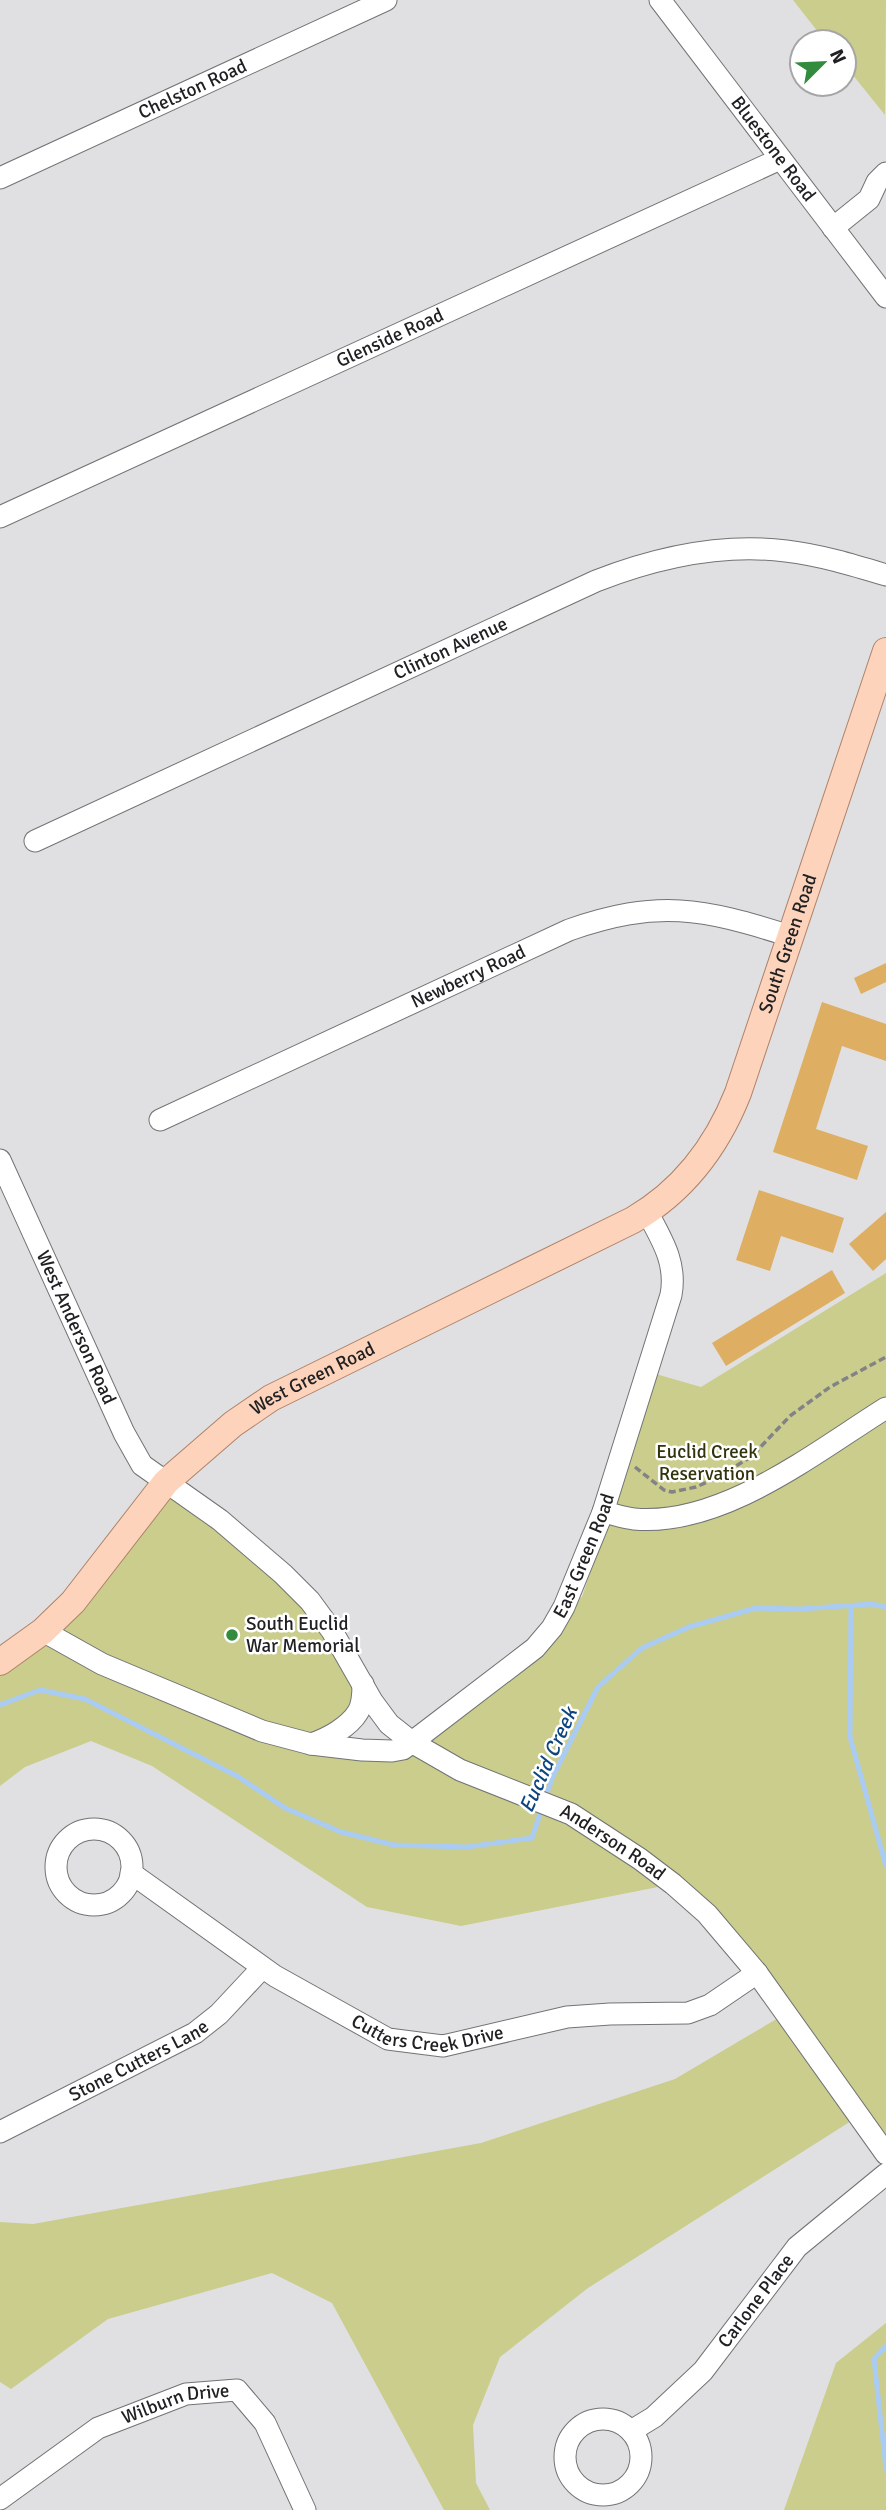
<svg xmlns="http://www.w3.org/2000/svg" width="886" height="2510" font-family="Signika,sans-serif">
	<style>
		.green { fill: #cacd8c }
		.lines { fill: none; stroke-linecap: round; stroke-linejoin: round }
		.stream { stroke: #aacbf2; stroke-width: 5 }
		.building { fill: #deae62 }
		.minor-casing { stroke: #727375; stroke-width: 23 }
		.major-casing { stroke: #af8269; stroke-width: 28 }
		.path { stroke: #838386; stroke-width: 3.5; stroke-dasharray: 7 3.5; stroke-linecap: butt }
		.minor { stroke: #fff; stroke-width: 21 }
		.major { stroke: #fdd4bb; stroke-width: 26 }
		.poi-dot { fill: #338c3d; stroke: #fff; stroke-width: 2.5 }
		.labels { text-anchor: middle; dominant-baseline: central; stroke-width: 5; stroke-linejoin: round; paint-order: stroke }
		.street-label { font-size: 19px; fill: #212123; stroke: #fff }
		.park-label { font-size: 19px; fill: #32330d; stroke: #fff }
		.poi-label { font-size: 19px; fill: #212123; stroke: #fff; text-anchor: start }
		.water-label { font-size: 21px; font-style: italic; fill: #0d457f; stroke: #fff }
	</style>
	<rect width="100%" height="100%" fill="#e0e0e3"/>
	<g class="green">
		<path d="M793,0h93l-1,115 -41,-51v-22h-18z"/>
		<path d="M886,1273v881l-27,-38 -271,172 -88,69 -27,68 3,58 14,27h-46l-112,-207 -60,-30 -164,46 -97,70 -11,-7v-160l33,2 448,-81 194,-64 110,-65 -112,-130 -212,42 -94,-19 -215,-141 -61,-25 -66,26 -25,19v-124l166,-180 144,119 52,98 -39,41 53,11 116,-69 72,-75 18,-10 74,-223 45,13z"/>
		<path d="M886,2323v187h-102l52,-147z"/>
	</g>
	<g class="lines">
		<g class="stream">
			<path d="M851,1606l-1,131 36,129"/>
			<path d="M0,1705l40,-15 45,9 152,77 48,32 56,24 53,13 73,2 65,-9 10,-30"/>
			<path d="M545,1799l8,-23 45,-89 44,-39 47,-21 67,-19 44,1 72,-5 14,3"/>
			<path d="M886,2346l-12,13 12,110"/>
		</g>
	</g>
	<g class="building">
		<path d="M886,963v19l-25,12 -7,-16z"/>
		<path d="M822,1002l64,22v37l-44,-15 -26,83 52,17 -11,34 -84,-28z"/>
		<path d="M759,1190l85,28 -11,35 -52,-17 -11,35 -34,-11z"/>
		<path d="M886,1212v47l-13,12 -24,-27z"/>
		<path d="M832,1270l13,23 -119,73 -14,-23z"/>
	</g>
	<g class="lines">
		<defs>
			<g id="minor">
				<path id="s1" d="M660,0l226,297"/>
				<path id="s2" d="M0,178l386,-178"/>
				<path d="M833,228l36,-29 8,-17 9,-9"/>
				<path id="s3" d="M0,517l780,-358"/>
				<path id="s4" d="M35,841l561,-260c59,-23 126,-38 190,-30 34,4 67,14 100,24"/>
				<path id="s5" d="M160,1120l409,-190c89,-31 133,-22 221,6"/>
				<path id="s6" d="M0,1160l124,273 18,32 78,55 63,54 27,27 22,30 40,70 17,23 24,19 47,27 111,44 69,45 33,25 34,30 50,59 129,181"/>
				<path d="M603,1512c10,2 21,6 31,7 88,8 180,-66 252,-111"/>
				<path id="s7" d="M43,1631l59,33 160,67 49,13 51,6 30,1 11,-2 132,-101 17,-20 12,-21 39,-95 68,-217c6,-32 -9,-55 -24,-83"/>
				<path d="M311,1744c16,-5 38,-17 47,-32 5,-8 5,-19 5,-28"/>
				<circle cx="94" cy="1867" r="38"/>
				<path id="s8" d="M131,1873l144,103 113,63 55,7 124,-29 43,-3 78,-1 22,-8 47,-32"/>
				<path id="s9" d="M0,2132l195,-99 24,-19 43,-46"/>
				<circle cx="603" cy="2457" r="38"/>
				<path id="s10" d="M631,2431l23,-14 49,-46 94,-124 89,-73"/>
				<path id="s11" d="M0,2499l98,-71 88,-34 51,-4 28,33 40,87"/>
			</g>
			<g id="major">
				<path id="s12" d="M0,1662l43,-31 30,-29 93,-120 67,-58 38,-26 362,-178c50,-29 84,-74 105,-127l148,-442"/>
			</g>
		</defs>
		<use href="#minor" class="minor-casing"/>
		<use href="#major" class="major-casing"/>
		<path class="path" d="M635,1467l29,23 8,2 24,-5 16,-7 39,-23 39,-41 40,-29 56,-30"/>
		<use href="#minor" class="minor"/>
		<use href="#major" class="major"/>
	</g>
	<circle class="poi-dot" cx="232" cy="1635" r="7"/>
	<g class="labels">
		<g class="street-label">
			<text stroke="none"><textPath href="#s2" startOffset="212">Chelston Road</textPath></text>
			<text stroke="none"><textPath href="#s1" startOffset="187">Bluestone Road</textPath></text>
			<text stroke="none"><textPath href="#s3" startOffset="429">Glenside Road</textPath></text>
			<text stroke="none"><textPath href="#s4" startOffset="458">Clinton Avenue</textPath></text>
			<text stroke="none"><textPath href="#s12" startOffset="1110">South Green Road</textPath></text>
			<text stroke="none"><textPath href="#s5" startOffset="340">Newberry Road</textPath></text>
			<text stroke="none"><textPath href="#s6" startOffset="184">West Anderson Road</textPath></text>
			<text stroke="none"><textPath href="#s12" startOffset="427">West Green Road</textPath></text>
			<text stroke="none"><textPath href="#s7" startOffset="656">East Green Road</textPath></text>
			<text stroke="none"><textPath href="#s6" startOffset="954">Anderson Road</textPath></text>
			<text stroke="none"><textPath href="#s8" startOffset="345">Cutters Creek Drive</textPath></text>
			<text stroke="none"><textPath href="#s9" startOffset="156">Stone Cutters Lane</textPath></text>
			<text stroke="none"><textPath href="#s10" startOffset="182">Carlone Place</textPath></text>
			<text stroke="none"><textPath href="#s11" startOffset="203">Wilburn Drive</textPath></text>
		</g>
		<g class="park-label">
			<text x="707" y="1452">Euclid Creek<tspan x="707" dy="22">Reservation</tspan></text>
		</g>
		<g class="poi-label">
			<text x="246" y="1624">South Euclid<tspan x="246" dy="22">War Memorial</tspan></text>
		</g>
		<g class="water-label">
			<text transform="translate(548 1760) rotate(-66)">Euclid Creek</text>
		</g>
	</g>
	<g transform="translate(823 63) rotate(66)"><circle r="33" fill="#ffffff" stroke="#a6a6a7" stroke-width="2"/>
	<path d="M0-5L12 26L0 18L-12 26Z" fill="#338c3d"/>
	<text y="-10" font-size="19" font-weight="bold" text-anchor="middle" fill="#212123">N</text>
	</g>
</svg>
